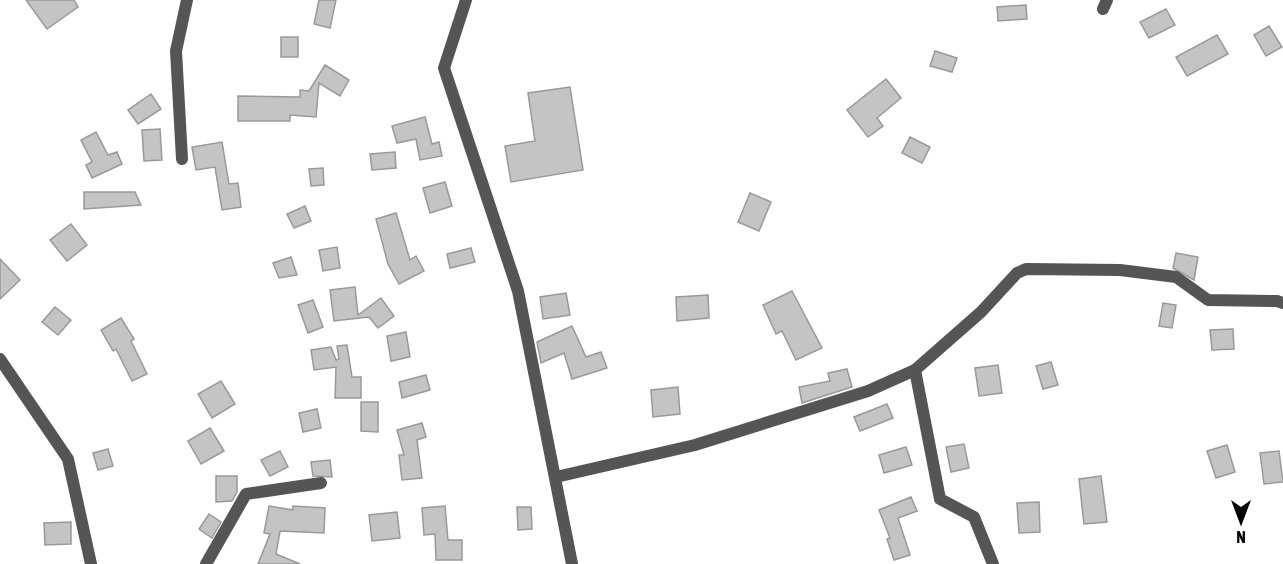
<svg xmlns="http://www.w3.org/2000/svg" width="1283" height="564" font-family="'Asap Condensed',sans-serif">
	<style>
		.building { fill: #c4c4c4; stroke: #999; stroke-width: 1.5 }
		.lines { fill: none; stroke-linecap: round; stroke-linejoin: round }
		.minor { stroke: #555; stroke-width: 12 }
	</style>
	<rect width="100%" height="100%" fill="#fff"/>
	<g class="building">
		<path d="M26,0h48l4,7 -31,22z"/>
		<path d="M319,0h17l-6,28 -16,-4z"/>
		<path d="M1026,5l1,14 -29,2 -1,-14z"/>
		<path d="M1166,9l9,16 -26,13 -9,-16z"/>
		<path d="M1269,26l13,21 -16,9 -12,-21z"/>
		<path d="M1217,35l11,19 -41,22 -11,-19z"/>
		<rect x="281" y="37" width="17" height="20"/>
		<path d="M935,51l22,7 -5,14 -22,-6z"/>
		<path d="M325,65l24,15 -9,16 -21,-13 -3,34 -26,-2v6h-52v-25l62,1v-7l9,1z"/>
		<path d="M886,79l15,19 -24,20 6,8 -15,11 -21,-27z"/>
		<path d="M570,87l13,83 -72,12 -6,-36 30,-5 -7,-48z"/>
		<path d="M151,94l10,15 -23,15 -10,-14z"/>
		<path d="M425,117l7,27 7,-2 3,14 -22,4 -4,-21 -19,4 -5,-17z"/>
		<path d="M160,129l2,31 -18,1 -2,-31z"/>
		<path d="M96,132l12,23 9,-3 5,12 -30,14 -6,-13 6,-3 -11,-22z"/>
		<path d="M910,137l20,10 -8,16 -20,-10z"/>
		<path d="M222,142l7,42 9,-1 3,24 -19,3 -7,-43 -19,3 -4,-23z"/>
		<path d="M395,152l1,16 -24,2 -2,-16z"/>
		<path d="M323,168l1,17 -13,1 -2,-17z"/>
		<path d="M445,182l7,24 -22,7 -7,-25z"/>
		<path d="M84,192h51l6,13 -57,4z"/>
		<path d="M750,193l21,9 -12,29 -21,-9z"/>
		<path d="M305,206l6,15 -17,7 -7,-14z"/>
		<path d="M396,213l14,47 6,-4 8,15 -25,13 -11,-20 -12,-45z"/>
		<path d="M71,224l16,21 -20,16 -17,-21z"/>
		<path d="M337,247l3,21 -17,3 -4,-21z"/>
		<path d="M471,248l4,14 -25,6 -3,-14z"/>
		<path d="M1176,253l22,4 -4,23 -21,-12z"/>
		<path d="M291,257l6,18 -18,3 -6,-15z"/>
		<path d="M0,259l20,21 -20,19z"/>
		<path d="M355,287l3,28 23,-17 13,18 -16,12 -9,-11 -35,4 -4,-31z"/>
		<path d="M792,291l30,57 -26,12 -14,-29 -6,3 -13,-29z"/>
		<path d="M566,293l4,22 -27,4 -3,-22z"/>
		<path d="M708,295l1,23 -32,3 -1,-24z"/>
		<path d="M313,300l10,27 -15,6 -10,-28z"/>
		<path d="M1163,303l13,2 -4,23 -13,-2z"/>
		<path d="M55,307l16,13 -13,15 -16,-13z"/>
		<path d="M121,318l13,21 -3,2 16,33 -15,7 -16,-32 -3,2 -12,-21z"/>
		<path d="M572,326l14,31 15,-5 6,16 -35,11 -8,-26 -23,10 -4,-21z"/>
		<path d="M1233,329l1,20 -22,1 -2,-20z"/>
		<path d="M406,332l4,25 -19,4 -4,-25z"/>
		<path d="M347,345l5,32h9v21h-26l1,-31 -22,3 -3,-20 20,-3 5,13 3,-1 -2,-13z"/>
		<path d="M1051,362l7,23 -15,4 -7,-23z"/>
		<path d="M998,365l4,28 -23,3 -4,-28z"/>
		<path d="M847,369l5,18 -50,16 -3,-16 31,-6 -2,-8z"/>
		<path d="M426,375l4,15 -28,8 -3,-16z"/>
		<path d="M221,381l14,23 -23,14 -14,-24z"/>
		<path d="M678,387l2,27 -27,3 -2,-27z"/>
		<path d="M361,402h17v30l-17,-1z"/>
		<path d="M887,404l6,14 -33,13 -6,-14z"/>
		<path d="M317,409l4,19 -18,4 -4,-19z"/>
		<path d="M422,423l4,14 -9,3 5,38 -20,2 -3,-25h5l-7,-25z"/>
		<path d="M210,428l14,23 -23,13 -13,-23z"/>
		<path d="M964,444l5,24 -18,4 -5,-25z"/>
		<path d="M1227,445l8,27 -19,6 -9,-27z"/>
		<path d="M906,447l6,18 -28,8 -5,-18z"/>
		<path d="M108,449l5,17 -15,4 -5,-17z"/>
		<path d="M280,451l8,16 -18,9 -9,-16z"/>
		<path d="M1279,451l4,31 -19,2 -4,-31z"/>
		<path d="M330,460l2,17 -19,-1 -2,-14z"/>
		<path d="M216,476h21v16l-5,9 -16,1z"/>
		<path d="M1101,476l6,46 -23,2 -5,-45z"/>
		<path d="M911,497l6,14 -19,7 12,37 -16,5 -7,-21 3,-1 -11,-28z"/>
		<path d="M1039,502l1,30 -21,1 -2,-30z"/>
		<path d="M269,506l24,4v-4l32,2 -1,25 -44,-2 -4,23 24,10h-42l12,-30 -6,-1z"/>
		<path d="M445,506l3,34h14v20h-26l-1,-26 -11,1 -2,-27z"/>
		<path d="M517,507h14l1,22 -14,1z"/>
		<path d="M397,512l3,26 -28,3 -3,-26z"/>
		<path d="M209,514l12,8 -9,16 -13,-9z"/>
		<path d="M71,522v22l-26,1 -1,-22z"/>
	</g>
	<g class="lines">
		<g class="minor">
			<path d="M466,0l-22,68 74,223 54,273"/>
			<path d="M1103,9l4,-9"/>
			<path d="M182,159l-6,-108 11,-51"/>
			<path d="M0,359l68,100 23,105"/>
			<path d="M915,370l25,129 34,18 19,47"/>
			<path d="M556,477l139,-32 173,-54 47,-21 66,-58 36,-39 9,-4 94,1 56,7 32,23 69,1 6,2"/>
			<path d="M206,564l40,-70 75,-11"/>
		</g>
	</g>
	<g transform="translate(1241 522) rotate(180)" stroke="#ffffff" stroke-width="4.5" paint-order="stroke">
	<path d="M0-4.5L10 22L0 15L-10 22Z" fill="#000000"/>
	<text y="-9" font-size="16" font-weight="bold" text-anchor="middle" fill="#000000">N</text>
	</g>
</svg>
